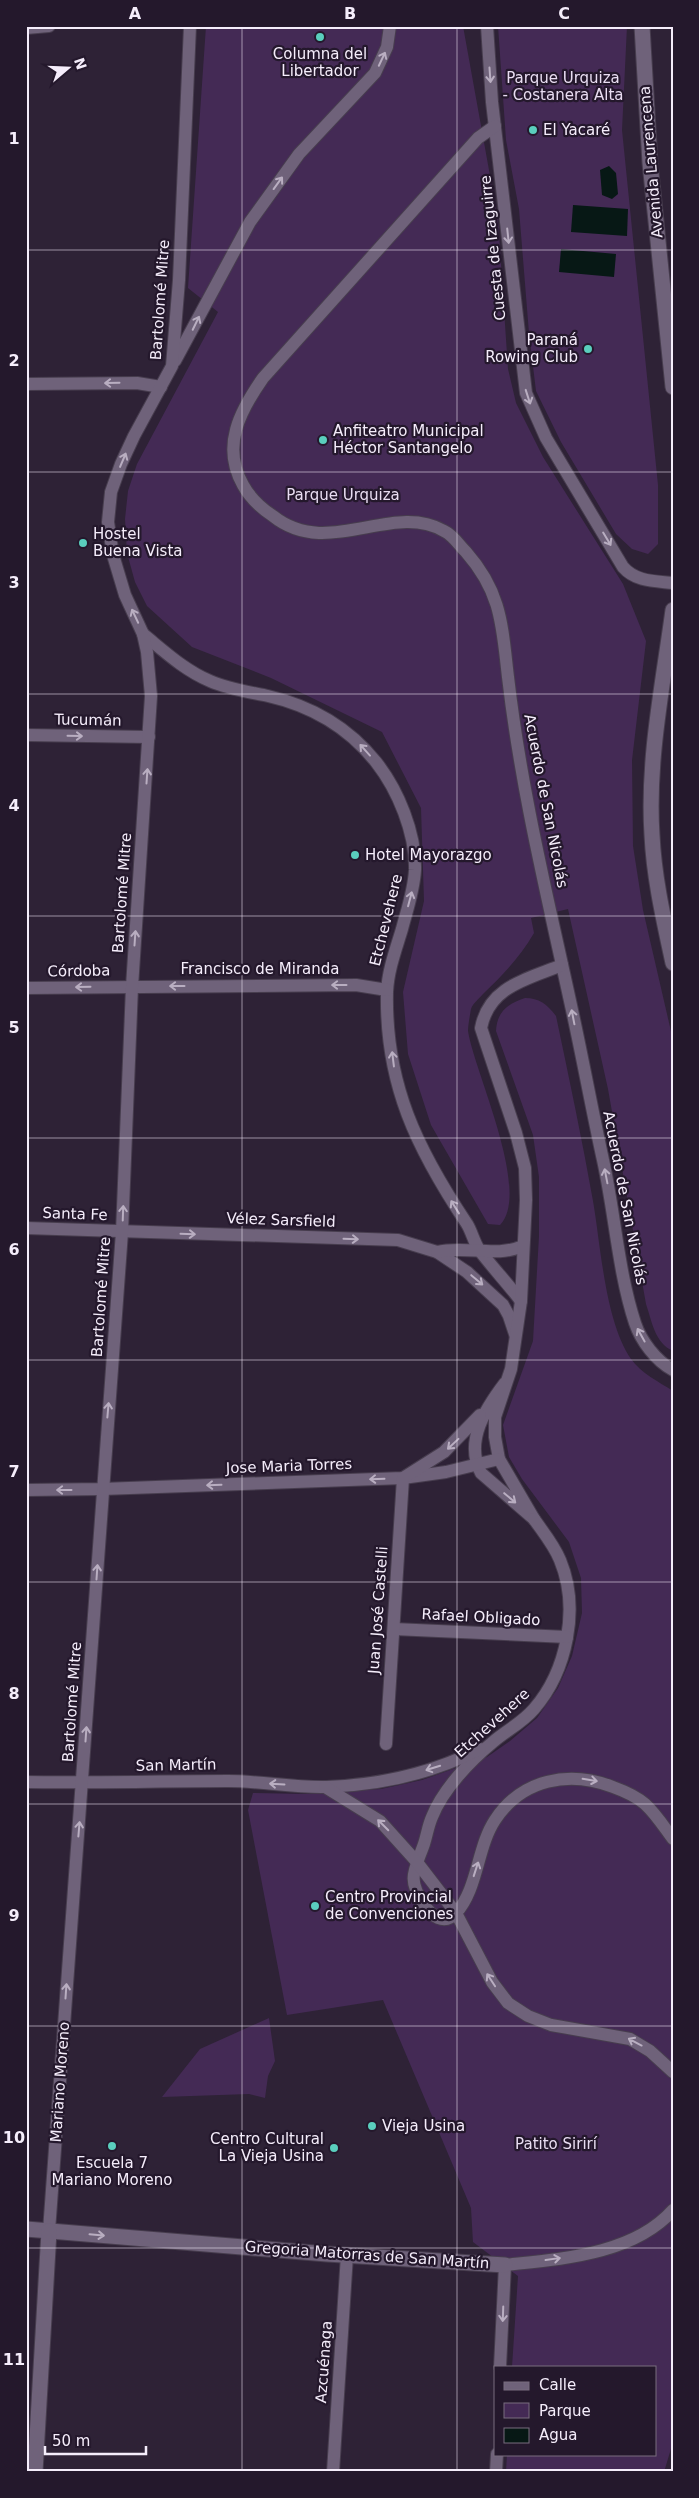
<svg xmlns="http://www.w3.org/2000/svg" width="699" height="2498" font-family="'DejaVu Sans',sans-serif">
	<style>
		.green { fill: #442a55 }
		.water { fill: #071815 }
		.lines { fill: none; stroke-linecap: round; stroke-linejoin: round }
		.minor-casing { stroke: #473d4e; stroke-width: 14 }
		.tertiary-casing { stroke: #473d4e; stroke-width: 17 }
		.minor { stroke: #6f627a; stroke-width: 12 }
		.tertiary { stroke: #6f627a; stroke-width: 15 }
		.oneway { stroke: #b9aec1 }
		.grid { fill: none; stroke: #f5edfb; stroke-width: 1; stroke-opacity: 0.55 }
		.poi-dot { fill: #5acebd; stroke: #24182c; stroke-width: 2 }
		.labels { text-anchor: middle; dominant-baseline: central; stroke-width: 4.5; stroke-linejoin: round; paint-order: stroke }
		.poi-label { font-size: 15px; fill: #f5edfb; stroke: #24182c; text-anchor: start }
		.park-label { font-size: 15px; fill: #e9ddf2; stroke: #24182c }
		.street-label { font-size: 15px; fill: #f5edfb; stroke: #24182c }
		.neatline { fill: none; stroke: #f5edfb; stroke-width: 2 }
		.grid-label { font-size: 16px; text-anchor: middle; font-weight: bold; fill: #f5edfb }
	</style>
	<rect width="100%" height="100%" fill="#2e2236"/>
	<g class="green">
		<path d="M206,26h257l35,194 10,149 8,34 27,54 80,127 23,57 -14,119 1,86 10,64 30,130v311c-18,-8 -21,-29 -27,-47l-38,-215 -40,-180 -37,9 3,15c-14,24 -31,42 -51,61 -4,5 -10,9 -12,15 -1,6 -3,16 -3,22 6,40 64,161 32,194l-12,-1 -57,-99 -23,-71 -5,-62 21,-91 -3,-93 -39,-76 -111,-54 -79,-31 -45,-41 -12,-24 -8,-29 -2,-34 3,-28 9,-27 81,-152 -30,-24z"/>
		<path d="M498,26h129l-5,104 36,355v59l-10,10 -16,-5 -16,-15 -55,-92 -25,-51 -7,-58 -10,-124 -13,-69z"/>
		<path d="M525,998c14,0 22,6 31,18 13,62 26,123 37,185 8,46 12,120 38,158 10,14 28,23 42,32v1051l-9,30h-158l1,-18h148v-87h-143l6,-91 -45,-34 -2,-34 -88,-208 -96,15 -39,-205 5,-17 52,1 76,-5 41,-9 65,-23 23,-16 27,-23 21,-30 14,-32 10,-43 -1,-35 -12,-36 -47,-63 -13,-22 -6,-32 30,-84 6,-105v-59l-6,-42 -37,-104c1,-19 11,-27 29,-33z"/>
		<path d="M269,2018l6,43 -7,15 -3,22 -16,-4 -87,3 38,-48z"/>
	</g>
	<g class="water">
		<path d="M609,166l7,7 2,21 -6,5 -10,-4 -2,-25z"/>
		<path d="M573,205l55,4 -1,27 -56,-4z"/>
		<path d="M561,249l55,5 -2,23 -55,-5z"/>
	</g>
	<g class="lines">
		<defs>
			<g id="minor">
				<path d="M487,26l5,76 34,291 20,45 77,129c13,15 32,14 50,16"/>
				<path d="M26,28l23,-2"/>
				<path d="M495,126l-17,12 -215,240c-23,33 -42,68 -20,107 7,13 18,23 30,31 55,44 119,-15 171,15 9,4 15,14 22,21 36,41 36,74 42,125 13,113 40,222 64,333 11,50 20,100 31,150 12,54 15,111 32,163 6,18 21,38 38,47"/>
				<path d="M175,361l75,-139 49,-68 76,-81 12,-26 3,-21"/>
				<path d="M26,384l111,-1 24,4"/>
				<path d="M143,634c21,17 41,36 67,47 18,8 39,11 58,15 44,10 80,31 108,66 22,28 40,71 39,108 -1,20 -8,40 -13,59 -6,20 -14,41 -15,63 -2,92 30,157 80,232 5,8 7,19 13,27 13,17 28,33 41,50"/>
				<path d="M26,735l123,2"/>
				<path d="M26,988l330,-3 31,5"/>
				<path d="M26,1228l372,12 39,12 30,20 36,33 6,11 6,18"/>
				<path d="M437,1252c29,-7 59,6 86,-6"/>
				<path d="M505,1383c-19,25 -41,58 -24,90l53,46 -35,-60 -4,-22v-20l16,-48 10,-68 5,-101 -1,-32 -9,-35 -35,-105c8,-42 47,-49 81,-63"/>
				<path d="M26,1490l76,-1 301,-11 43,-6 53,-13"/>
				<path d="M534,1519c9,13 20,26 26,41 20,48 7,111 -26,149 -12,14 -27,21 -41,33 -23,19 -50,47 -61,75 -4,9 -5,18 -8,27 -9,26 -18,35 0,60 7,12 20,22 32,9 22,-24 21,-66 39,-93 27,-41 74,-50 118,-33 11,4 23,9 32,17 11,10 19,23 28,35"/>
				<path d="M394,1629l173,8"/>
				<path d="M386,1744l17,-266 41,-26 36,-37"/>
				<path d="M26,1782c67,1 135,-1 202,-1 33,0 66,7 98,6 53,-2 107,-14 154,-38"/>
				<path d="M325,1787l55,34 36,40 40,52 36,69 16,21 20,13 23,9 79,14 20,12 23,21"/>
				<path d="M49,2231l73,-999 10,-245 19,-291 -4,-44 -4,-18 -18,-39 -12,-40 -5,-33 3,-30 10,-28 13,-28 38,-70 7,-86 11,-254"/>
				<path d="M500,2367l5,-102c55,-6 128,-10 168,-55"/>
				<path d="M333,2472l14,-217"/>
				<path d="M496,2472l1,-18"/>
			</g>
			<g id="tertiary">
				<path d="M642,26l8,137 23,224"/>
				<path d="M673,610c-10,74 -26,151 -21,225 2,43 12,86 21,128"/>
				<path d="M26,2229l301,25 178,11"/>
				<path d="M35,2472l14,-241"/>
			</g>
		</defs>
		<use href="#minor" class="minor-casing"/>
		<use href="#tertiary" class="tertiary-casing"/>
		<use href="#minor" class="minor"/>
		<use href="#tertiary" class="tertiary"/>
	</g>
	<defs><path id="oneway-shaft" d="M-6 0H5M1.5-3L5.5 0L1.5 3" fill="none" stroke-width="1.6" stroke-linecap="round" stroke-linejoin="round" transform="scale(1.25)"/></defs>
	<g class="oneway">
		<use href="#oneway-shaft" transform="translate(382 59) rotate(-65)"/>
		<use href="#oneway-shaft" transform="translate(490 75) rotate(86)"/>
		<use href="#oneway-shaft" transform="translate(278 183) rotate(-54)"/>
		<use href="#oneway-shaft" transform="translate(508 236) rotate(84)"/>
		<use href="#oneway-shaft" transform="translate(196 323) rotate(-64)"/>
		<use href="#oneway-shaft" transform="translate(112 383) rotate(179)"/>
		<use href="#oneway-shaft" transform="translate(528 397) rotate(72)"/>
		<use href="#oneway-shaft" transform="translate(123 460) rotate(-67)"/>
		<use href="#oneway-shaft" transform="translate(607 539) rotate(59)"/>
		<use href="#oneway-shaft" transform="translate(135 616) rotate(-115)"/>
		<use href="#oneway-shaft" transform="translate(75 736) rotate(1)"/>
		<use href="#oneway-shaft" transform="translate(365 750) rotate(-132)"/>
		<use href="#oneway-shaft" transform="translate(147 776) rotate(-86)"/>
		<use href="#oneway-shaft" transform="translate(410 899) rotate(-75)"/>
		<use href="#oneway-shaft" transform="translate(135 938) rotate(-86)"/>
		<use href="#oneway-shaft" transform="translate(339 985) rotate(180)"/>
		<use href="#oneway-shaft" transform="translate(177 986) rotate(180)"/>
		<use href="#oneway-shaft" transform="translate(83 987) rotate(179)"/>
		<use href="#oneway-shaft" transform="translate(573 1017) rotate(-101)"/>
		<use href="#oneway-shaft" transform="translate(393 1059) rotate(-97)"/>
		<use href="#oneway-shaft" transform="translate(606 1176) rotate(-101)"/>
		<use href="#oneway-shaft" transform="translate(455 1207) rotate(-122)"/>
		<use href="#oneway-shaft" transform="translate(123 1213) rotate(-88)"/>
		<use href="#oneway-shaft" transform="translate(188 1234) rotate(2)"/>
		<use href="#oneway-shaft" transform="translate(351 1239) rotate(2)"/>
		<use href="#oneway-shaft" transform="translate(477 1280) rotate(40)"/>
		<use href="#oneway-shaft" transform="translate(641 1335) rotate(-119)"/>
		<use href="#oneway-shaft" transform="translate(108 1410) rotate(-85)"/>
		<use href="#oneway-shaft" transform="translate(453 1444) rotate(137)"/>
		<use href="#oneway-shaft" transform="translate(377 1479) rotate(178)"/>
		<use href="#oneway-shaft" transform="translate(214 1485) rotate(178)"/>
		<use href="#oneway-shaft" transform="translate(64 1490) rotate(180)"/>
		<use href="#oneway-shaft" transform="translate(510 1498) rotate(40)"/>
		<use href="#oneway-shaft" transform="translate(97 1572) rotate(-86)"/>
		<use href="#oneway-shaft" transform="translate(86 1734) rotate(-86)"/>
		<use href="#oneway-shaft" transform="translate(433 1768) rotate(163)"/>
		<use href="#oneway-shaft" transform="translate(590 1780) rotate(9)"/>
		<use href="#oneway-shaft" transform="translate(277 1784) rotate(-177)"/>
		<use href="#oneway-shaft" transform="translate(383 1825) rotate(-135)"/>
		<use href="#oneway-shaft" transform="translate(79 1829) rotate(-85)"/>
		<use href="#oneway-shaft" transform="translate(476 1869) rotate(-72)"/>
		<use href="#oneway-shaft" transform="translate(491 1980) rotate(-123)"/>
		<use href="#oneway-shaft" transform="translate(66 1991) rotate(-86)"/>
		<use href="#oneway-shaft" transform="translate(635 2042) rotate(-152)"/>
		<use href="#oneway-shaft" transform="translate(97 2235) rotate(5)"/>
		<use href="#oneway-shaft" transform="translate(553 2259) rotate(-8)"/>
		<use href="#oneway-shaft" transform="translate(503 2314) rotate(92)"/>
	</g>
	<path class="grid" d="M242,26v2446M457,26v2446M26,250h647M26,472h647M26,694h647M26,916h647M26,1138h647M26,1360h647M26,1582h647M26,1804h647M26,2026h647M26,2248h647"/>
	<g class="poi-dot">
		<circle cx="320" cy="37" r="5"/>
		<circle cx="533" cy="130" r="5"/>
		<circle cx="588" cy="349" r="5"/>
		<circle cx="323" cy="440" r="5"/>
		<circle cx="83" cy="543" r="5"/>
		<circle cx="355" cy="855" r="5"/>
		<circle cx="315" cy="1906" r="5"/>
		<circle cx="372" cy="2126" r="5"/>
		<circle cx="112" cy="2146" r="5"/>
		<circle cx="334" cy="2148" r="5"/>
	</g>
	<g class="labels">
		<g class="poi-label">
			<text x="320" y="54" text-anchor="middle">Columna del<tspan x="320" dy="17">Libertador</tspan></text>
			<text x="543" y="130">El Yacaré</text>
			<text x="578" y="340" text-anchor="end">Paraná<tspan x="578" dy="17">Rowing Club</tspan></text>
			<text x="333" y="431">Anfiteatro Municipal<tspan x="333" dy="17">Héctor Santangelo</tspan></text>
			<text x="93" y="534">Hostel<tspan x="93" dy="17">Buena Vista</tspan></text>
			<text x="365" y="855">Hotel Mayorazgo</text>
			<text x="325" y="1897">Centro Provincial<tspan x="325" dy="17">de Convenciones</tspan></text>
			<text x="382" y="2126">Vieja Usina</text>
			<text x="324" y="2139" text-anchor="end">Centro Cultural<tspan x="324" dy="17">La Vieja Usina</tspan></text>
			<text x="112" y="2163" text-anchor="middle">Escuela 7<tspan x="112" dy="17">Mariano Moreno</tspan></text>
		</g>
		<g class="park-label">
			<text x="563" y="78">Parque Urquiza<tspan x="563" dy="17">- Costanera Alta</tspan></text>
			<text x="343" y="495">Parque Urquiza</text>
			<text x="556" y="2144">Patito Sirirí</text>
		</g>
		<g class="street-label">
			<text transform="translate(651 162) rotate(-95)">Avenida Laurencena</text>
			<text transform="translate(493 248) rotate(-96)">Cuesta de Izaguirre</text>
			<text transform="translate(160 300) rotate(-86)">Bartolomé Mitre</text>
			<text transform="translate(88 720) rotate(1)">Tucumán</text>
			<text transform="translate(546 801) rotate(79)">Acuerdo de San Nicolás</text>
			<text transform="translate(122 893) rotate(-86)">Bartolomé Mitre</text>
			<text transform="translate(386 920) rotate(-76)">Etchevehere</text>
			<text x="260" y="969">Francisco de Miranda</text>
			<text transform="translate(79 971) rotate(-1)">Córdoba</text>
			<text transform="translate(625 1198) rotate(79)">Acuerdo de San Nicolás</text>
			<text transform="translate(75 1214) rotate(2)">Santa Fe</text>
			<text transform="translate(281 1220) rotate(2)">Vélez Sarsfield</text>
			<text transform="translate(101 1297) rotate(-86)">Bartolomé Mitre</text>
			<text transform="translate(289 1466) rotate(-2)">Jose Maria Torres</text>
			<text transform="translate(378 1610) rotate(-86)">Juan José Castelli</text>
			<text transform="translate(481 1617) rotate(3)">Rafael Obligado</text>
			<text transform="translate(72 1702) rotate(-86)">Bartolomé Mitre</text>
			<text transform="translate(492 1723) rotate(-42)">Etchevehere</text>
			<text transform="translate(176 1765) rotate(-1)">San Martín</text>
			<text transform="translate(60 2082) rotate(-86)">Mariano Moreno</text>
			<text transform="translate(367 2255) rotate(4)">Gregoria Matorras de San Martín</text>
			<text transform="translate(324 2362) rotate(-86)">Azcuénaga</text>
		</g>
	</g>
	<rect width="699" height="2498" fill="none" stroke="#24182c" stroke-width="55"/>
	<rect x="494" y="2366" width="162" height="90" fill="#24182c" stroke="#786d7f"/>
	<rect x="504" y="2382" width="25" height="8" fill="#6f627a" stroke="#786d7f"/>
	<text x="539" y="2390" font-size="15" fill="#f5edfb">Calle</text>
	<rect x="504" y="2403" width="25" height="15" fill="#442a55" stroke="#786d7f"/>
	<text x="539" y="2416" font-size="15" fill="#f5edfb">Parque</text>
	<rect x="504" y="2428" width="25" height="15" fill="#071815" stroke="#786d7f"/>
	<text x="539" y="2440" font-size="15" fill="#f5edfb">Agua</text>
	<g transform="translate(68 68) rotate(71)" stroke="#24182c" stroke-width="4" paint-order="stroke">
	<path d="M0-4L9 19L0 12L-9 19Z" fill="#f5edfb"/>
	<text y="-8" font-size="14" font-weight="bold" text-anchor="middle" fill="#f5edfb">N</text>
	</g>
	<path d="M45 2446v8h101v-8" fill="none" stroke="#f5edfb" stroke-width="2.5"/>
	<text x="52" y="2446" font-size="15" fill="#f5edfb" stroke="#24182c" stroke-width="4" paint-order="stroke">50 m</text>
	<rect x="28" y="28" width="644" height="2442" class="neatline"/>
	<g class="grid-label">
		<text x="135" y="19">A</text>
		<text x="350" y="19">B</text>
		<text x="564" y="19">C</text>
		<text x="14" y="144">1</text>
		<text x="14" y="366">2</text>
		<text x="14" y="588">3</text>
		<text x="14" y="811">4</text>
		<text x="14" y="1033">5</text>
		<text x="14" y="1255">6</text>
		<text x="14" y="1477">7</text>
		<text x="14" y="1699">8</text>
		<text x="14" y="1921">9</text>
		<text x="14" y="2143">10</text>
		<text x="14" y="2365">11</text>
	</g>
</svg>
